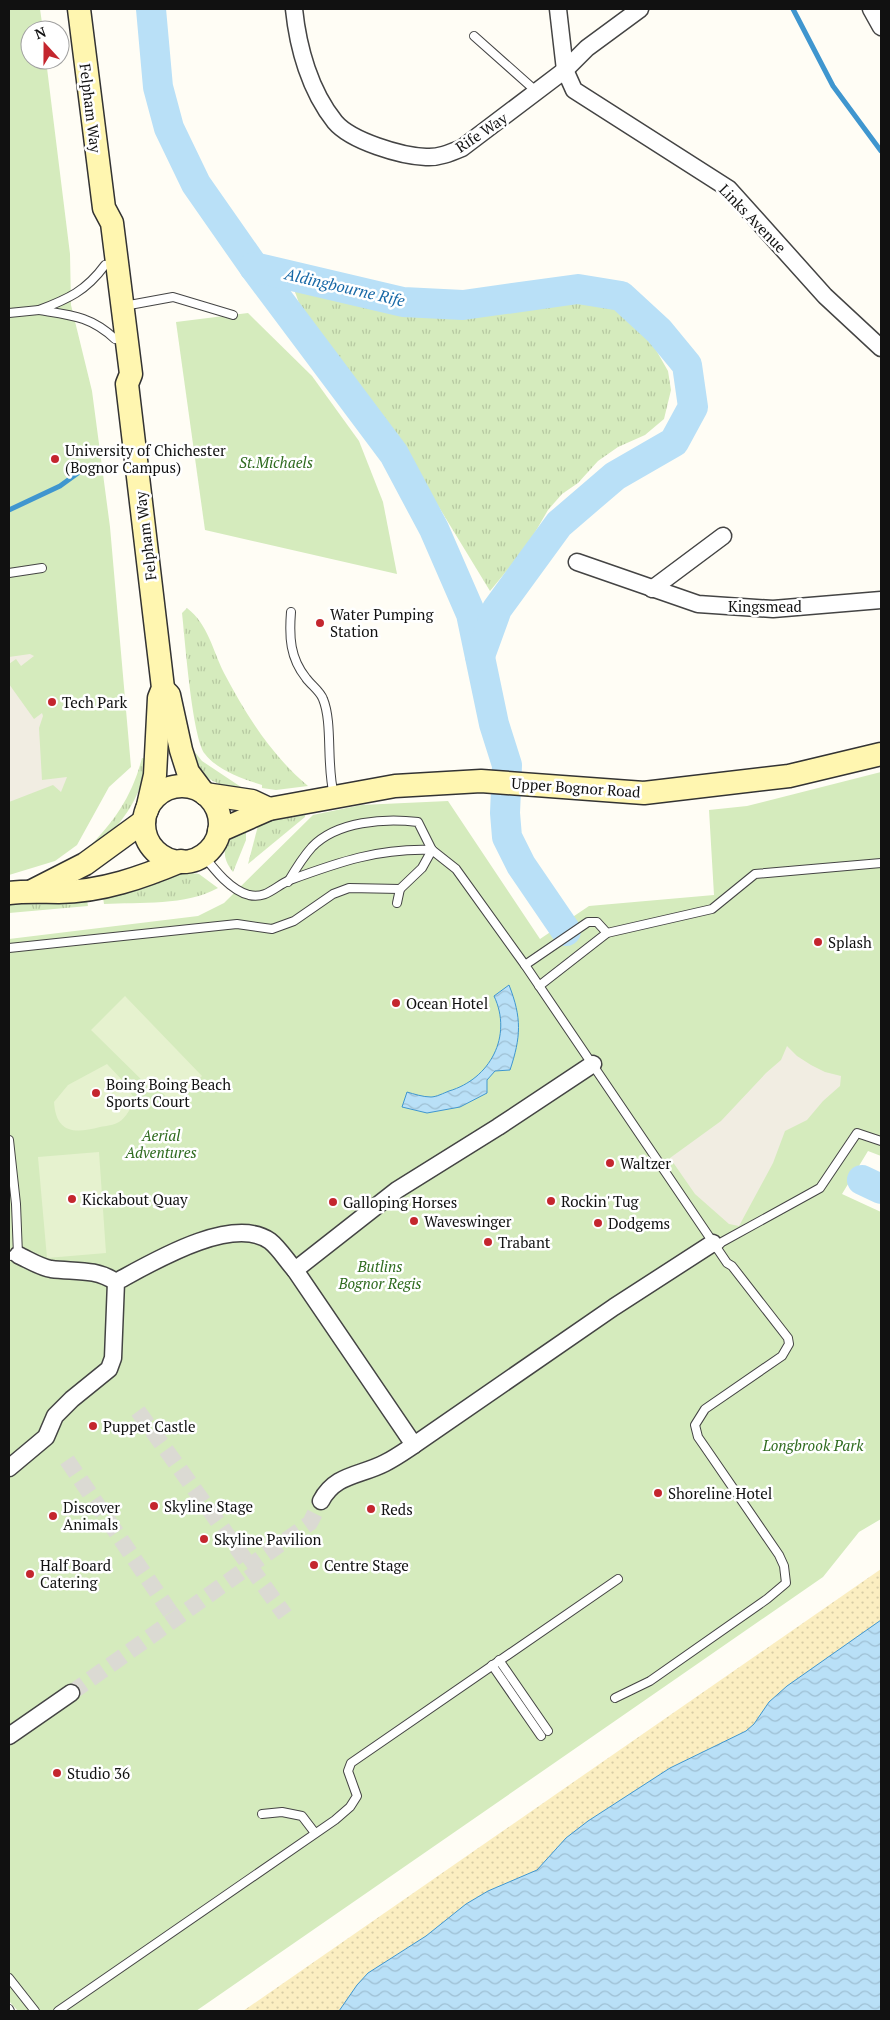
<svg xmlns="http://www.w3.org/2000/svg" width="890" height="2020" font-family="'PT Serif',serif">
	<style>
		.grass { fill: url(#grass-tufts) }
		.sand { fill: url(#sand-dots) }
		.park { fill: #d5ebbd }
		.pitch { fill: #e6f2cf }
		.plaza { fill: #f1ede2 }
		.water { fill: url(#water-waves); stroke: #3f96cf }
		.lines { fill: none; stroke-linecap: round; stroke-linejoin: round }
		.stream { stroke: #3f96cf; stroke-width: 5 }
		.river { stroke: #b9e0f7; stroke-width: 30 }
		.street-tunnel { stroke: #dbdad3; stroke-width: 16; stroke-dasharray: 16 8; stroke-linecap: butt }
		.lane-casing { stroke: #444; stroke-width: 10 }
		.street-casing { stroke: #444; stroke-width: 19 }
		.secondary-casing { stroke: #333; stroke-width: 25 }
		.lane { stroke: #fff; stroke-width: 8 }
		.street { stroke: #fff; stroke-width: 16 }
		.secondary { stroke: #fff6b0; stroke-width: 22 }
		.poi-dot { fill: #c4262e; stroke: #fff; stroke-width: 2 }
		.labels { text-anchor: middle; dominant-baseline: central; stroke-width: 5; stroke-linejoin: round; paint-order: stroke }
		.street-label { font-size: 15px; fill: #111; stroke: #fff }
		.poi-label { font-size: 15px; fill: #111; stroke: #fff; text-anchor: start }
		.park-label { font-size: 15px; font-style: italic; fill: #2f6b1f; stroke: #fff }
		.water-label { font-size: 16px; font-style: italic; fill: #1768a6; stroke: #fff }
	</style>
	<defs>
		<pattern id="grass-tufts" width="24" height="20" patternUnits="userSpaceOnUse" patternTransform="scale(1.25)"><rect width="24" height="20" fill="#d5ebbd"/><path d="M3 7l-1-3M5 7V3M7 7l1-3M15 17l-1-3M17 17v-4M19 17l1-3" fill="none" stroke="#b6c8a1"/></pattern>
		<pattern id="sand-dots" width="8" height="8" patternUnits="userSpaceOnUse" patternTransform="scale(1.25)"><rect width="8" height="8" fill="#fbeec1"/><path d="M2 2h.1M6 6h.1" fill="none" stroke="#d6cba5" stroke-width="1.8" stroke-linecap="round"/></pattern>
		<pattern id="water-waves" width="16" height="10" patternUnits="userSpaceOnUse" patternTransform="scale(1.25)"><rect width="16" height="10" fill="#b9e0f7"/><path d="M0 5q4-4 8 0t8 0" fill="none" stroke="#9ebfd3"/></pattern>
	</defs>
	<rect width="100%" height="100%" fill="#fffdf5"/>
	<g class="grass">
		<path d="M294,289l88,22 45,6 63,-4 54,-10 35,-3 45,9 32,41 12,21 3,19 -7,29 -19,16 -27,12 -20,14 -20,22 -16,11 -14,16 -21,36 -37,45 -84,-138 -106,-147z"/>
		<path d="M187,608c21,16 26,43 37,65 22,42 48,83 84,113l-32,4 -14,-2v-3c-19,-6 -45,-15 -57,-31 -13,-17 -20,-115 -23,-141z"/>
		<path d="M194,751l8,10 42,28c-29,-4 -41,-8 -53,-37z"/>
		<path d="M142,758l7,1c-11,43 -25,64 -59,93l-3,-3c28,-28 45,-53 55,-91z"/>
		<path d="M306,810l-1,7 -57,47 11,-42z"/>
		<path d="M246,827v13l-13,32c-17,-21 -5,-33 13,-45z"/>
		<path d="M185,872l14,2 19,14c-32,18 -78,14 -114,16l-2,-13z"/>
		<path d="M86,894l2,12 -79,7v-11z"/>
	</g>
	<path class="sand" d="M881,1569v212l-327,230h-311z"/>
	<g class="park">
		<path d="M9,9h31l3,21h-13v30h16l24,194 1,51 21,86 18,136 21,240 -22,20 -32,58 -22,16 -46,14z"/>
		<path d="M248,313l64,63 47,65 24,61 14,72 -192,-44 -29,-208z"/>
		<path d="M881,772v384l-13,-5 -26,43 39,18v307l-22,13 -36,45 -627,434h-178l-9,-10v-1062l189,-23 26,-13 89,-88 48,-10 87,-4 92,138 49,-33 125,-11 -5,-85 38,-4z"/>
	</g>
	<g class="pitch">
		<path d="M125,996l77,80 -28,29 -15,-16 -4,4 -64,-63z"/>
		<path d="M107,1064l18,19 10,17c-4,7 -9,18 -16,22 -5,3 -13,4 -19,5 -26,7 -44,6 -46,-25l14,-17z"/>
		<path d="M99,1152l7,101 -59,5 -9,-101z"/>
	</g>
	<g class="plaza">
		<path d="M30,654l4,2 -13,10 -5,-7 -7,5v-7z"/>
		<path d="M9,684l25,35 8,-6 1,3 -4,12 3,52 25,-3 -6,15 -8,-7 -44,17z"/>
		<path d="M787,1046l10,10 14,9 14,7 16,4 -1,10 -17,15 -16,19 -22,11 -12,32 -34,63 -10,-2 -34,-30 -25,-36 51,-37 45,-48 15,-13z"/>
	</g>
	<g class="water">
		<path d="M509,985c13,33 12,52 1,85l-15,1 -8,9v13l-27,14 -33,6 -25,-6 5,-15c7,2 16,5 24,5 5,0 13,-4 18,-6 41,-12 64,-55 45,-95z"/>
		<path d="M881,1620v391h-542l18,-26 11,-12 58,-37 40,-32 22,-13 49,-21 29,-32 22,-17 82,-53 76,-37 8,-7 15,-22 18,-16z"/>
	</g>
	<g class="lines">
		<g class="stream">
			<path d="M793,9l40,77 48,65"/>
			<path d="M9,510l51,-24 22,-16"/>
		</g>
		<g class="river">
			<path d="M151,9l7,78 11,41 27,56 58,83 140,187 40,75 37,85 23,110 13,41 -2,48 2,24 14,28 45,66"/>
			<path d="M254,267l149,35 60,3 115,-16 43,7 38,35 28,34 6,42 -19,35 -59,34 -56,48 -62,85 -17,47"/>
			<path d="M862,1180l19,9"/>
		</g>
		<g class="street-tunnel">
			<path d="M138,1411l147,204"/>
			<path d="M67,1460l108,159"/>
			<path d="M71,1693l239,-170 11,-22"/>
		</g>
		<defs>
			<g id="lane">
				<path d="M474,36l63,56"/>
				<path d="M105,265c-19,26 -37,34 -66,45 31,5 52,6 76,29"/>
				<path d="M124,306l49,-9 60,18"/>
				<path d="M9,313l30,-3"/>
				<path d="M9,573l33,-5"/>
				<path d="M291,612c-2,25 -1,46 15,66 5,7 14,13 17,21 10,24 3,67 11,96"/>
				<path d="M203,855c11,14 27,35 46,40 18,4 26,-9 41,-15 49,-18 89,-32 142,-30"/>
				<path d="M288,882c7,-12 15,-25 24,-35 25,-26 73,-29 106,-25l14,28 24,19 69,96 202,298 5,3 56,72 1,6 -7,12 -77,53 -10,16 3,12 9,13 72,105 5,11 2,17 -19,16 -117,82 -35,17"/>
				<path d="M397,903l3,-14"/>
				<path d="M9,948l228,-24 35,5 22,-8 39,-27 16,-6 51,1 22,-21 10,-18"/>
				<path d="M525,965l63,-43h9l10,11"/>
				<path d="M539,986l68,-53 105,-24 43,-35 126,-11"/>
				<path d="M9,1140l7,64 2,51 -9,1"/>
				<path d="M716,1248l6,-6 98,-54 37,-55 24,8"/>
				<path d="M499,1660l49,71"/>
				<path d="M492,1665l49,71"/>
				<path d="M262,1814l20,-2 20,4 13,17"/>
				<path d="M9,1978l26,33"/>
				<path d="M9,2009l1,2"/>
				<path d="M58,2011l277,-191 15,-13 7,-11 -9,-25 3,-8 267,-184"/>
			</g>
			<g id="street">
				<path d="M294,9c4,39 16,82 41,113 16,19 66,34 91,35 12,1 24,-4 36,-9l103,-78 22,-22 53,-39"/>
				<path d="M558,9l7,61 9,20 155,99 96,107 56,52"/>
				<path d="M871,9l10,18"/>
				<path d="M577,562l121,42 75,5 108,-9"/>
				<path d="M652,589l71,-53"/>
				<path d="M18,1255c11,5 22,12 33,14 24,3 44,-1 65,13"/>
				<path d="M295,1270l119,175c-9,6 -19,13 -29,18 -25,13 -50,11 -64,38"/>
				<path d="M414,1445l200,-138 99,-64"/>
				<path d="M9,1468l37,-31 9,-21 17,-17 37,-30 4,-11 3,-76c35,-19 116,-68 154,-41 9,7 17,20 25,29l102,-80 101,-63 95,-63"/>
				<path d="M9,1736l62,-43"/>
			</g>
			<g id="secondary">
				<path d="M79,9l25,199 8,15 19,151 -4,10 36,304 -4,10 -4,77 -8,35"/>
				<path d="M165,691l4,4 12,55 7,22 15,20"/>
				<circle cx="182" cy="824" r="38"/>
				<path d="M205,794l47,7 17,8"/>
				<path d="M219,831l50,-22 126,-23 86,-5 163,12 145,-17 92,-22"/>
				<path d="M34,890l51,-26 59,-43"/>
				<path d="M9,893c17,-2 33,-1 50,-1 42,0 84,-15 122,-31"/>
			</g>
		</defs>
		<use href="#lane" class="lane-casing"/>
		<use href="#street" class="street-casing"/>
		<use href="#secondary" class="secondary-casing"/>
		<use href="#lane" class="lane"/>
		<use href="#street" class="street"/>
		<use href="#secondary" class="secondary"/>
	</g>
	<g class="poi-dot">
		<circle cx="55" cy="459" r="5"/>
		<circle cx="320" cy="623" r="5"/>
		<circle cx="52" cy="702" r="5"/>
		<circle cx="818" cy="942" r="5"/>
		<circle cx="396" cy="1003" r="5"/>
		<circle cx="96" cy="1093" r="5"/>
		<circle cx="610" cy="1163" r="5"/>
		<circle cx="72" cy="1199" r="5"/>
		<circle cx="551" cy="1201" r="5"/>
		<circle cx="333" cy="1202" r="5"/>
		<circle cx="414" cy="1221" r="5"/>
		<circle cx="598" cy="1223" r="5"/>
		<circle cx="488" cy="1242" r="5"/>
		<circle cx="93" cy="1426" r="5"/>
		<circle cx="658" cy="1493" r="5"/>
		<circle cx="154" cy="1506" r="5"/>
		<circle cx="371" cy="1509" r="5"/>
		<circle cx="53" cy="1516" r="5"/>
		<circle cx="204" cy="1539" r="5"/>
		<circle cx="314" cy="1565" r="5"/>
		<circle cx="30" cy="1574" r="5"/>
		<circle cx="57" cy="1773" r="5"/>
	</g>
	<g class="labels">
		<g class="street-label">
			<text transform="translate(91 108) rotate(83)">Felpham Way</text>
			<text transform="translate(481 132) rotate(-34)">Rife Way</text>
			<text transform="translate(753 218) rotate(46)">Links Avenue</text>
			<text transform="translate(145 536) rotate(-97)">Felpham Way</text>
			<text x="765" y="606">Kingsmead</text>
			<text transform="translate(576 787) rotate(4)">Upper Bognor Road</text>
		</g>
		<g class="poi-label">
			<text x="65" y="450">University of Chichester<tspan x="65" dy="17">(Bognor Campus)</tspan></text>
			<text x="330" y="614">Water Pumping<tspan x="330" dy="17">Station</tspan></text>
			<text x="62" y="702">Tech Park</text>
			<text x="828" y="942">Splash</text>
			<text x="406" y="1003">Ocean Hotel</text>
			<text x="106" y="1084">Boing Boing Beach<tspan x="106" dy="17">Sports Court</tspan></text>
			<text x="620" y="1163">Waltzer</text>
			<text x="82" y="1199">Kickabout Quay</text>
			<text x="561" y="1201">Rockin' Tug</text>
			<text x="343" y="1202">Galloping Horses</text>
			<text x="424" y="1221">Waveswinger</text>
			<text x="608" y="1223">Dodgems</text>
			<text x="498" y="1242">Trabant</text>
			<text x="103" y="1426">Puppet Castle</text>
			<text x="668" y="1493">Shoreline Hotel</text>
			<text x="164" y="1506">Skyline Stage</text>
			<text x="63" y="1507">Discover<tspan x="63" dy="17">Animals</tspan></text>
			<text x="381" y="1509">Reds</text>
			<text x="214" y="1539">Skyline Pavilion</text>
			<text x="40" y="1565">Half Board<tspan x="40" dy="17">Catering</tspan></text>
			<text x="324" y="1565">Centre Stage</text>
			<text x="67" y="1773">Studio 36</text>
		</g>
		<g class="park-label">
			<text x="276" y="462">St.Michaels</text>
			<text x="161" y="1135">Aerial<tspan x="161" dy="17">Adventures</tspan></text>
			<text x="380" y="1266">Butlins<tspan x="380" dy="17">Bognor Regis</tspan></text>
			<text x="813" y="1445">Longbrook Park</text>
		</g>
		<g class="water-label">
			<text transform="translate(345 287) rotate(13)">Aldingbourne Rife</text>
		</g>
	</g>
	<rect width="890" height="2020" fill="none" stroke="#111111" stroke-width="20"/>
	<g transform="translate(45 45) rotate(339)"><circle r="24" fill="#ffffff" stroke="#a0a0a0"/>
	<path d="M0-4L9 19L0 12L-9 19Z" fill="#c4262e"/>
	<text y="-8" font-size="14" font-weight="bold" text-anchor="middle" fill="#111111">N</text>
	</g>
</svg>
